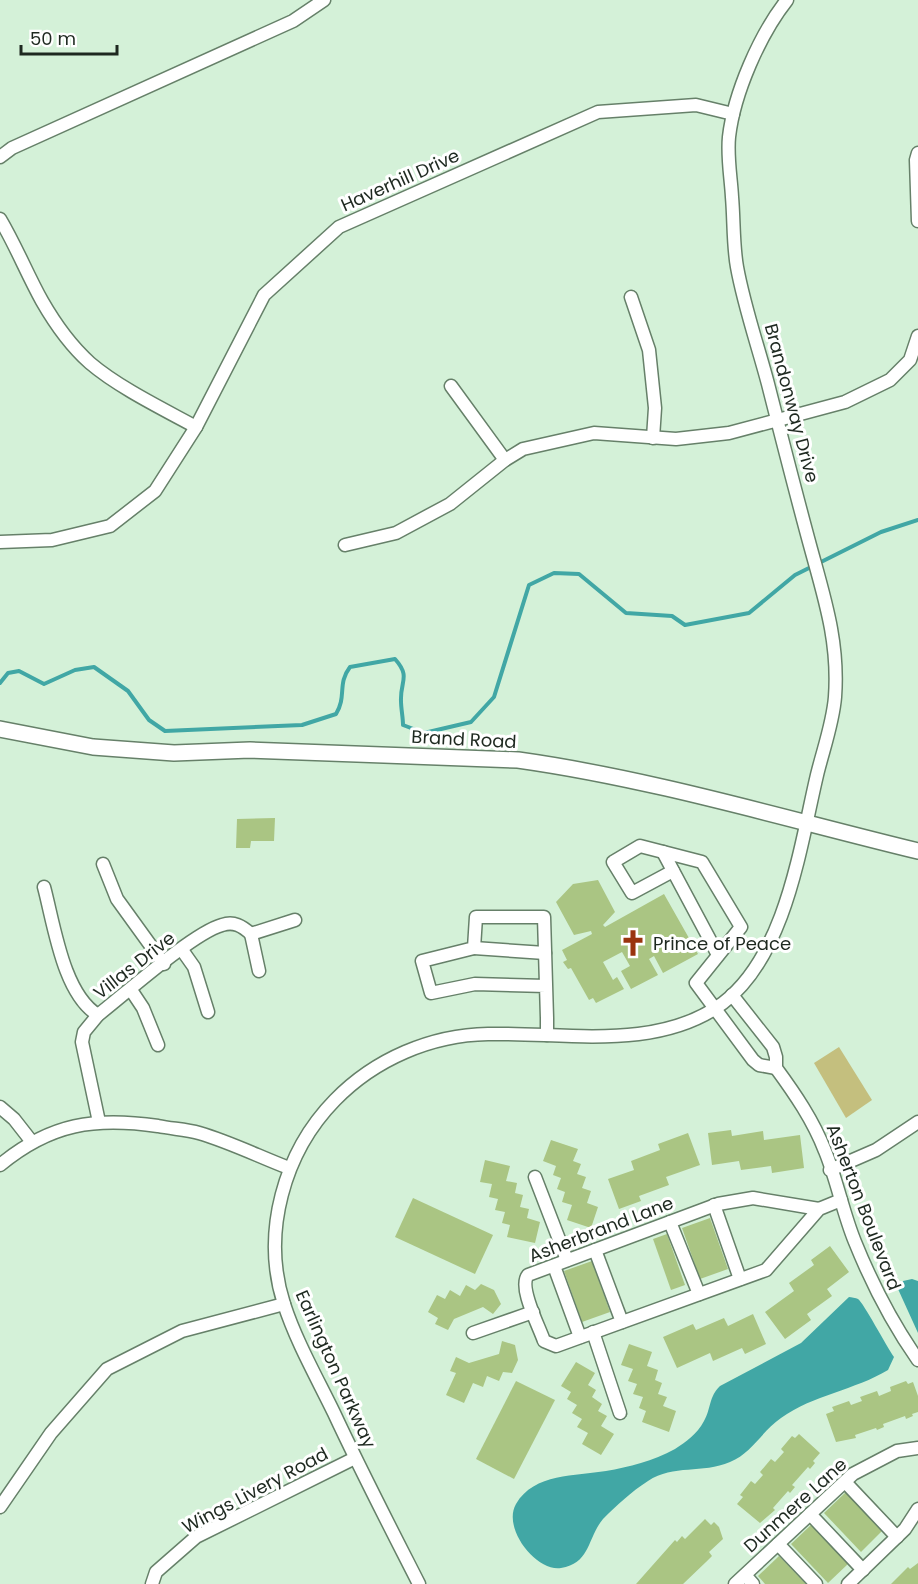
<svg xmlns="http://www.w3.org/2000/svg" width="918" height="1584" font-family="Poppins,sans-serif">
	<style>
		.green { fill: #c4bf7e }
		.water { fill: #41a7a5 }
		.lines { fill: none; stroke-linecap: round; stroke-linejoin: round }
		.stream { stroke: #41a7a5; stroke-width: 4 }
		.building { fill: #aac583 }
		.minor-casing { stroke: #668069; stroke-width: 15 }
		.major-casing { stroke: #668069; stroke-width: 18 }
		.minor { stroke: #fff; stroke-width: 12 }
		.major { stroke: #fff; stroke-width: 15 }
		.labels { text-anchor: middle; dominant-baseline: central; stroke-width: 6; stroke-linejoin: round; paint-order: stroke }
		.street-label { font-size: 18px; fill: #1e2920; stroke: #fff }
		.poi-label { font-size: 18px; fill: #1e2920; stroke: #fff; text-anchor: start }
	</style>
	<rect width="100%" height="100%" fill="#d4f1d8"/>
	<path class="green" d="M839,1047l33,53 -26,18 -32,-55z"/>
	<g class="water">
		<path d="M912,1279l6,2v52l-20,-44 5,-8z"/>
		<path d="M849,1297c2,0 7,1 9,2 5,3 29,48 36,58l-6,13c-33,20 -75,25 -107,48 -19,13 -29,35 -51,44 -28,12 -56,2 -82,19 -17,11 -31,24 -45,38 -16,19 -12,44 -42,49 -25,4 -59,-40 -45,-64 18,-31 60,-28 90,-33 23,-4 47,-10 69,-22 11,-7 22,-15 29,-28 7,-12 5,-25 16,-35l81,-43z"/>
	</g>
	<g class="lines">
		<path class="stream" d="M0,683l8,-10 11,-2 25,13 31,-14 19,-3 34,24 21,29 16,11 137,-6 34,-11c11,-18 1,-30 14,-47l45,-8c16,18 5,22 6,42 0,8 2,16 2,24l21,8 47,-11 23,-25 35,-112 25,-12 25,1 47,39 46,3 13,9 64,-12 46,-38 86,-43 37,-12"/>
	</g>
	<g class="building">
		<path d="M275,818l-1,23h-23l-1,7h-14l1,-29z"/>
		<path d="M598,880l17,32 -12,13 2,2 59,-33 34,60 -35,19 -9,-17 -5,3 9,16 -27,14 -10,-18 9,-5 -8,-14 -19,10 10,18 4,-3 7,12 -28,14 -3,-5 -4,2 -18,-32 -3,1 -5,-7 4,-2 -5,-10 30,-16 -1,-3 -17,4 -18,-33 17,-18z"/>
		<path d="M731,1130l1,6 31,-5 1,9 36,-5 4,33 -32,5 -1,-7 -30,4 -2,-9 -27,4 -4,-32z"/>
		<path d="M688,1133l12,32 -34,12 3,8 -30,11 2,5 -22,8 -11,-30 26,-9 -3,-9 29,-11 -2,-6z"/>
		<path d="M551,1140l27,9 -5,12 8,3 -4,10 9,3 -4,11 9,3 -4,12 11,4 -7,21 -24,-8 5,-15 -10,-3 3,-10 -8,-3 4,-11 -8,-3 3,-9 -13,-5z"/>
		<path d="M485,1160l25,6 -4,15 11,2 -2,10 8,2 -3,12 9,2 -2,9 13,4 -5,21 -28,-6 3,-12 -8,-2 3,-11 -10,-2 3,-11 -9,-2 3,-13 -12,-2z"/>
		<path d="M413,1198l80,37 -18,39 -80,-37z"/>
		<path d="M710,1218l18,51 -28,10 -18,-51z"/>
		<path d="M667,1234l18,51 -14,5 -18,-51z"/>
		<path d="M830,1246l19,26 -22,17 5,7 -25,18 4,6 -26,19 -20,-27 29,-21 -5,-8 25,-18 -3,-5z"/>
		<path d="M592,1261l18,51 -28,10 -18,-51z"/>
		<path d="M481,1284l13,6 7,14 -8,10 -10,-7 -29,12 -6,11 -13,-6 3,-6 -10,-6 9,-17 8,4 5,-9 10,6 6,-11 9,5z"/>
		<path d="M753,1314l13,30 -21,10 -3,-6 -29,13 -3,-8 -33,15 -14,-31 30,-13 3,6 28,-12 4,8z"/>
		<path d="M502,1341l13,4 3,15 -6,13 -9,-1 -4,9 -12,-5 -4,11 -10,-4 -9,20 -18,-8 10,-22 -6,-2 6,-14 13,6 30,-9z"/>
		<path d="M629,1344l23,8 -5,14 11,4 -3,10 7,3 -4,11 9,3 -4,9 13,5 -7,21 -27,-10 4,-11 -7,-3 4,-11 -10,-3 4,-10 -9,-3 5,-12 -12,-4z"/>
		<path d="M576,1362l19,11 -7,12 8,5 -4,7 10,7 -4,7 9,5 -6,10 13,8 -13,21 -19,-11 6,-11 -11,-6 5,-8 -10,-6 5,-8 -10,-6 4,-7 -10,-6z"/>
		<path d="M516,1381l39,19 -41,79 -38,-20z"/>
		<path d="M906,1381l2,3 5,-2 5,14v16l-6,2 1,2 -7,3 -1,-3 -22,8 1,3 -7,3 -1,-2 -21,7 1,3 -20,4 -10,-28 8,-3 -2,-4 17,-6 2,4 11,-4 -2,-4 17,-6 2,5 12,-5 -1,-4z"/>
		<path d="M799,1434l21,19 -7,8 2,2 -5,6 -2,-2 -16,18 3,2 -5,6 -2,-2 -15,17 2,2 -15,13 -23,-19 6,-7 -3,-2 11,-14 4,3 8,-9 -3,-3 11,-13 4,3 9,-10 -3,-3 11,-13 3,2z"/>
		<path d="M846,1492l36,39 -21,21 -37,-39z"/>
		<path d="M705,1519l6,6 3,-3 5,5 4,12 -14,13 3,4 -6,6 -23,22h-47l39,-44 2,2 5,-6 3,3z"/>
		<path d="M812,1524l37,39 -21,20 -37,-39z"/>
		<path d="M779,1556l27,28h-41l-7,-8z"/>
		<path d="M918,1563v21h-27l17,-17 2,2z"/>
	</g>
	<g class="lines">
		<defs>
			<g id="minor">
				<path d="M918,153l-2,7 2,61"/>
				<path d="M0,157l12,-9 281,-127 31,-21"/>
				<path d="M0,219c16,27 27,55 42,82 12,21 29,45 48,62 28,24 73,46 106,64"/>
				<path d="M631,297l18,53 6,58 -2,30"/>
				<path d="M451,386l54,74"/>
				<path d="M0,542l52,-2 58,-14 45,-35 41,-64 68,-132 75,-68 259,-115 98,-7 37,9"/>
				<path d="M345,545l51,-12 54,-29 55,-44 18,-11 71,-16 82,6 53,-6 116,-31 45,-22 20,-20 8,-24"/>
				<path d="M663,852l55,103"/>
				<path d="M103,864l14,35 47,65"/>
				<path d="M673,871l-41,22 -19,-31 27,-16 62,16 39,65 -45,56 57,77 6,5 17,3"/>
				<path d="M44,887c10,37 19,107 54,128"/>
				<path d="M251,934l8,37"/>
				<path d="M474,948l71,5"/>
				<path d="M182,950l12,17 14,45"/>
				<path d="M546,986l-71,-2 -44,9 -9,-32 52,-13 2,-31h68l3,101v17"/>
				<path d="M131,990l12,18 15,37"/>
				<path d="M732,995l41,52 3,10v11c19,26 37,52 49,83 12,29 18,62 30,91 17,42 37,81 63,118"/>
				<path d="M0,1107l14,12 18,23"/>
				<path d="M99,1122l-17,-80 2,-10 14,-17c27,-21 95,-82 124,-90 12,-4 20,1 29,9l44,-14"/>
				<path d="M0,1165c51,-42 95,-48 158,-39 14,3 28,3 41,7 31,9 61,24 90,35"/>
				<path d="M830,1170l46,-20 42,-28"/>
				<path d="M535,1177l32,83"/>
				<path d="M714,1205l26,74"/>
				<path d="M819,1209l-66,-11 -35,6 -190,71c-10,12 11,51 16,66l12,5 210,-76 53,-61 22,-9"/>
				<path d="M670,1222l29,72"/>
				<path d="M595,1250l27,72"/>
				<path d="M554,1266l26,71"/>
				<path d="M593,1332l27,81"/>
				<path d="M473,1333l60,-21"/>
				<path d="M845,1482l52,55"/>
				<path d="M0,1507l51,-74 56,-64 75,-38 102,-27"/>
				<path d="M810,1514l53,56"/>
				<path d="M778,1544l38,40"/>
				<path d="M745,1575l8,9"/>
				<path d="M152,1584l4,-12 40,-35 159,-79"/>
				<path d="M419,1584c-29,-57 -58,-113 -85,-171 -17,-35 -38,-72 -50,-109 -23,-71 0,-152 51,-204 40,-41 96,-65 153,-66 76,-2 169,18 235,-31 63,-48 77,-156 94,-228 6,-25 16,-52 18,-78 4,-54 -10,-97 -24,-148 -15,-55 -29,-110 -43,-165 -10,-38 -24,-78 -31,-117 -4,-22 -3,-47 -5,-70 -1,-19 -5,-40 -3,-60 5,-44 31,-103 58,-137"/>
				<path d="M735,1584l118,-110 44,-23 21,-3"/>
				<path d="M848,1584l57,-55 13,-20"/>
			</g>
			<path id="major" d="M0,729l93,18 81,6 76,-3 268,10c135,19 268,59 400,91"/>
		</defs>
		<use href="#minor" class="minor-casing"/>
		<use href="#major" class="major-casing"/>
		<use href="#minor" class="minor"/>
		<use href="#major" class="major"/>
	</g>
	<defs>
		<symbol id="church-bare" viewBox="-9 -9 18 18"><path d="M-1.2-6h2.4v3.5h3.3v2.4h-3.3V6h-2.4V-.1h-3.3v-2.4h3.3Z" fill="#9a340f" stroke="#fff" stroke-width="2.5" paint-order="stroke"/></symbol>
	</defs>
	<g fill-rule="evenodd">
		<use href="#church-bare" x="614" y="924" width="38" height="38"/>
	</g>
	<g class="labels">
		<g class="street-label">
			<text transform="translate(400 180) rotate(-24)">Haverhill Drive</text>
			<text transform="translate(792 403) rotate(75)">Brandonway Drive</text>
			<text transform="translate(464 739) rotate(3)">Brand Road</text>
			<text transform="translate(134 965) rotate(-38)">Villas Drive</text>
			<text transform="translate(864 1207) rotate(69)">Asherton Boulevard</text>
			<text transform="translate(601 1229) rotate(-21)">Asherbrand Lane</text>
			<text transform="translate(336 1369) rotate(66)">Earlington Parkway</text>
			<text transform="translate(255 1490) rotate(-28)">Wings Livery Road</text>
			<text transform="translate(795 1505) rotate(-42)">Dunmere Lane</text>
		</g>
		<g class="poi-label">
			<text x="653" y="943">Prince of Peace</text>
		</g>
	</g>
	<path d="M21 45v9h96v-9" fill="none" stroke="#1e2920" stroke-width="3"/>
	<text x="30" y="45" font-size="18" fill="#1e2920" stroke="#ffffff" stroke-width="4.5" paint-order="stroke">50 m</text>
</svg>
